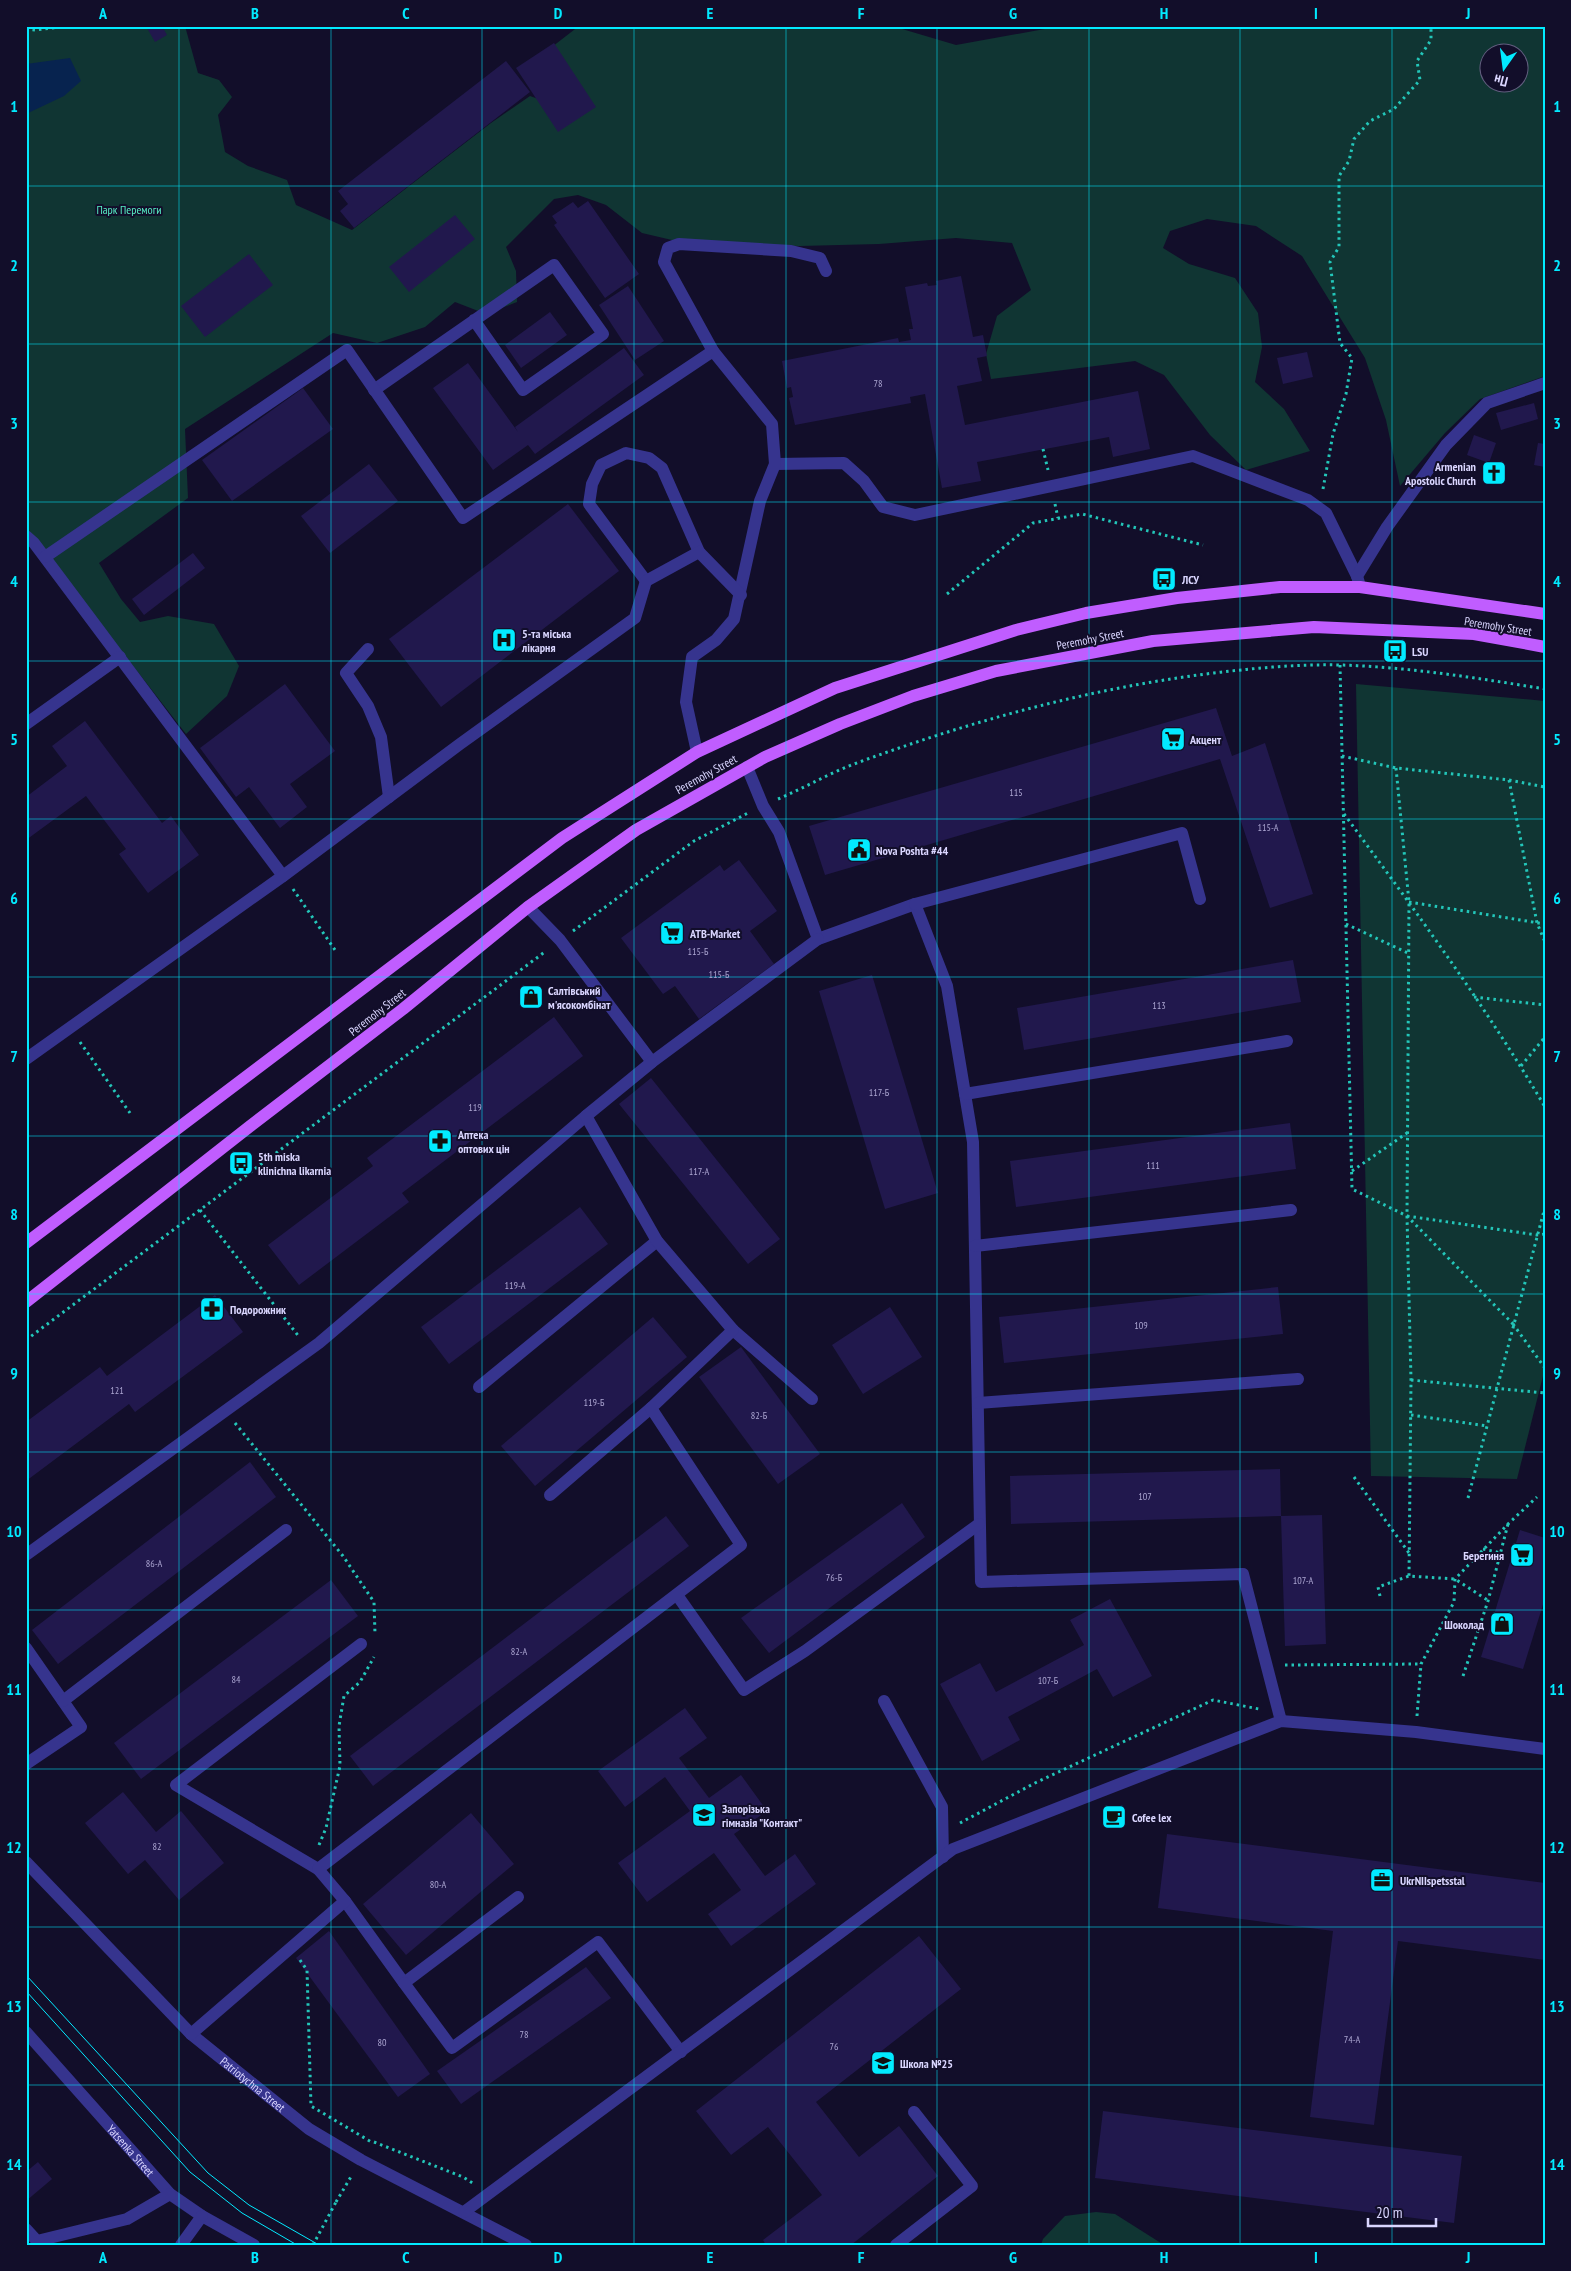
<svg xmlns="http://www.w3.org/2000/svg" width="1571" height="2271" font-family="'PT Sans Narrow',sans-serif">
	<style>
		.green { fill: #103533; fill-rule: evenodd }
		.water { fill: #07234f }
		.building { fill: #21184d }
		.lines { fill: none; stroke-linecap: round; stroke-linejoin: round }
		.path { stroke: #23c6b9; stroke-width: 3; stroke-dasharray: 2.5 4; stroke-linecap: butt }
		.minor { stroke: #36348e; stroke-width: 12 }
		.major { stroke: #c05dff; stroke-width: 12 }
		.tram { stroke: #02eaff; stroke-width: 1 }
		.path-bridge { stroke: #23c6b9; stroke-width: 3; stroke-dasharray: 2.5 4; stroke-linecap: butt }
		.grid { fill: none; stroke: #02eaff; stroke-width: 1; stroke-opacity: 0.55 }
		.labels { text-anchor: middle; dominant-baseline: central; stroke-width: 4; stroke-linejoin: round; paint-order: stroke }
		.number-label { font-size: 10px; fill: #aca6d2 }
		.park-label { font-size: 12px; fill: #56ecc3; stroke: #120e2a }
		.poi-label { font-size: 12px; font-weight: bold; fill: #dad6ff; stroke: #120e2a; text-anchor: start }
		.street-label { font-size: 12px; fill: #dad6ff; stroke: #120e2a }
		.neatline { fill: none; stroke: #02eaff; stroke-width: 2 }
		.grid-label { font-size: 16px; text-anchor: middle; font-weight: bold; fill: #02eaff }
	</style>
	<rect width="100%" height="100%" fill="#120e2a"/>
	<g class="green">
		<path d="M26,26h159l13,47 21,7 13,17 -14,18 7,37 23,14 39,14 9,25 56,25 139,-107 39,-27 28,10 -10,-56 31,-24 190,2 123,-2 64,19 105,-19h484v350l-65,23 -35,34 -45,53 -14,-66 -21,-62 -63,-102 -46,-30 -49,-7 -37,12 -7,17 26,16 46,14 23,35 4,34 -7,35 29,27 26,42 -64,19 -36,-35 -46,-60 -29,-14 -144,18 -5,-25 11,-38 34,-26 -19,-47 -56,-5 -77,6 -79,2 -111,-2 -47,-11 -36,-28 -28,-10 -24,4 -48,48 10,24 1,31 -31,12 -31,-12 -30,25 -48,16 -44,-10 -148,96 3,69 -89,65 22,36 19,23 28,-6 46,8 25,42 -12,30 -41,38 -160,-206zM1488,52h30v30h-30z"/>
		<path d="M1356,684l189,17v667l-28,111 -146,-3z"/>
		<path d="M1096,2212l19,2 49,31h-123l2,-6 22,-23z"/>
	</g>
	<path class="water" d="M70,58l11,23 -17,15 -38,18v-50z"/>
	<g class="building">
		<path d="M150,26h12l5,9 -12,7 -8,-14z"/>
		<path d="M554,43l42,64 -38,25 -42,-64z"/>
		<path d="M506,61l24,31 -176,136 -14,-17 8,-7 -10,-13z"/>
		<path d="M588,201l51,73 -34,24 -51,-73 3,-2 -5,-7 21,-14 5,6z"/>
		<path d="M455,215l20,24 -66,53 -20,-25z"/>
		<path d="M249,254l24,31 -68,52 -24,-31z"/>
		<path d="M961,276l12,61 10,-2 4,21 -10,2 5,23 -25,5 8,39 173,-34 12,58 -37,8 -4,-20 -132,25 4,19 -39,7 -17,-94 -15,3 1,6 -116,22 -6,-27 4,-1 -2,-10 -4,1 -5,-27 116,-23 1,4 12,-2 -2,-11h4l-8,-42 22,-4 1,3 9,-1 -1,-4z"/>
		<path d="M628,286l36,55 -29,19 -36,-55z"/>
		<path d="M550,312l17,23 -46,33 -16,-23z"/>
		<path d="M624,348l20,27 -109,79 -7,-9 -35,25 -60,-82 35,-25 50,69 -3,-5z"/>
		<path d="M1307,352l6,25 -30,7 -6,-26z"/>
		<path d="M303,388l30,41 -101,72 -30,-41z"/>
		<path d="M1534,403l4,16 -37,11 -5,-17z"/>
		<path d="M1474,435l22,8 -7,20 -22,-8z"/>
		<path d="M1538,443l7,1v23l-11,-2z"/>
		<path d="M369,464l29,37 -68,52 -29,-37z"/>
		<path d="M568,504l51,67 -178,136 -52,-68z"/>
		<path d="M193,553l12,15 -61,47 -12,-16z"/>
		<path d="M285,684l50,67 -45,33 17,23 -27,21 -31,-41 -13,10 -36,-49z"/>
		<path d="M1216,708l16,48 33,-13 48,151 -43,14 -50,-149 -395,116 -16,-49z"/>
		<path d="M85,721l77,102 9,-7 28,39 -51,38 -29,-39 7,-5 -40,-53 -60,44v-43l41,-31 -15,-20z"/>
		<path d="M739,860l38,51 -27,20 24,33 -75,55 -24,-33 -12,8 -42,-56 99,-73 4,6z"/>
		<path d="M1293,960l8,42 -277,48 -7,-42z"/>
		<path d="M872,975l66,218 -53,16 -66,-218z"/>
		<path d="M554,1017l29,39 -181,137 7,9 -110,83 -31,-40 105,-79 -6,-8z"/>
		<path d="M651,1078l129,161 -32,25 -129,-160z"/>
		<path d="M1290,1123l6,46 -280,38 -6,-46z"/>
		<path d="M580,1207l28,37 -159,120 -28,-37z"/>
		<path d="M1278,1287l5,47 -279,29 -5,-46z"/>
		<path d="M215,1295l28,37 -108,80 -6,-8 -103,77v-59l74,-55 7,9z"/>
		<path d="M890,1307l32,50 -59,37 -31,-49z"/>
		<path d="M653,1317l34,40 -152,129 -34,-40z"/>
		<path d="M741,1347l79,107 -42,30 -79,-107z"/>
		<path d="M250,1462l26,35 -218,167 -26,-34z"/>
		<path d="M1280,1469l1,47 -270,8 -1,-48z"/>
		<path d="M902,1503l23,34 -156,116 -28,-35z"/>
		<path d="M1322,1515l4,129 -41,2 -4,-130z"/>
		<path d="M666,1516l23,30 -316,240 -23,-30z"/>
		<path d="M1520,1530l25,8v60l-22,71 -42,-12z"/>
		<path d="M331,1580l27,36 -217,163 -27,-36z"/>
		<path d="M1110,1599l42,77 -39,21 -16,-28 -89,48 12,23 -38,21 -42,-77 40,-21 16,29 88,-47 -14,-25z"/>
		<path d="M685,1708l22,30 -28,20 30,40 32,-23 26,36 -33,23 31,42 30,-22 21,30 -85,62 -23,-32 33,-24 -27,-37 -67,49 -29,-39 72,-52 -25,-34 -40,30 -27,-36z"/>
		<path d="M123,1792l33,40 25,-21 43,52 -45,37 -34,-40 -17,14 -43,-51z"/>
		<path d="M471,1813l43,51 -108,91 -43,-51z"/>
		<path d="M1167,1834l378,49v77l-147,-19 -24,184 -64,-8 23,-186 -175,-23z"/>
		<path d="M329,1931l101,143 -32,23 -102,-139z"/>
		<path d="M919,1936l42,53 -145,113 43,55 40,-31 39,50 -87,69h-85l-3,-5 59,-45 -54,-68 -37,28 -35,-44z"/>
		<path d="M586,1967l25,31 -150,106 -24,-33z"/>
		<path d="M1103,2111l359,45 -8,67 -359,-45z"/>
		<path d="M38,2162l14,17 -26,22v-29z"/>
	</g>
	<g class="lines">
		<g class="path">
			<path d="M26,29l10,1 31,-4"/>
			<path d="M1043,449l5,21"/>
			<path d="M1323,489l10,-55 13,-40 6,-36 -12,-15 -10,-81 9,-15v-71l10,-15 5,-22 16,-18 24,-12 26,-29 -3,-19 14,-21v-14"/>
			<path d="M1055,504l3,14"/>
			<path d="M947,594l86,-71 49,-9 121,31"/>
			<path d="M1340,665l12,524 55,27 107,109"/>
			<path d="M1342,756l54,12 113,12 36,7"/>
			<path d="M1396,768l13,134 -2,314 4,164 -2,196"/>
			<path d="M1509,780l28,143 8,19"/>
			<path d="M778,799c26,-11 50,-25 76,-35 117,-43 236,-76 360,-91 42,-5 84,-9 126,-8 69,2 137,13 205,24"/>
			<path d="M1344,814c70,95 141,191 201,293"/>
			<path d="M293,889l42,61"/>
			<path d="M1409,902l136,22"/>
			<path d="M1346,924l62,29"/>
			<path d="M573,931l121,-90 54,-28"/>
			<path d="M1474,997l71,8"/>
			<path d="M80,1042l50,71"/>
			<path d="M1521,1066l24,-29"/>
			<path d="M1352,1171l55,-38"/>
			<path d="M200,1210l100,128"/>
			<path d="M1407,1216l130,19 8,-1"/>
			<path d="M1513,1324l32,44"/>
			<path d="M26,1340l520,-389"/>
			<path d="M1411,1380l134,13"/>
			<path d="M1411,1415l76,11"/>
			<path d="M235,1423l108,133 31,46 1,32"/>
			<path d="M1354,1477l55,76"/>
			<path d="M1468,1498l77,-291"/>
			<path d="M1483,1549l18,4"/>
			<path d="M1380,1596l-2,-9 31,-11 46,3 34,22"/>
			<path d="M1285,1665l136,-1"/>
			<path d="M1463,1676l25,-75 20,-77"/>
			<path d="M1417,1716l4,-52 33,-62 1,-23 54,-56 28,-26"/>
			<path d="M960,1823l75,-40 178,-83 46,9"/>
			<path d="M319,1845l7,-17 14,-62 -1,-40 5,-30 16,-14 14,-25"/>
			<path d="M300,1960l7,10 4,136 62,37"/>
			<path d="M374,2142l89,35 11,7"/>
			<path d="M336,2202l16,-27"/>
		</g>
		<g class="minor">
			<path d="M713,351l-49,-89 4,-14 11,-4 112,7 29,7 6,13"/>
			<path d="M374,390l180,-125 49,69 -80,56 -49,-70"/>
			<path d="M775,464l69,-1 20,18 19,26 32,8 278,-59 115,44 18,13 31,63"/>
			<path d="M26,536l8,7 249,333"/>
			<path d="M45,557l302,-207 116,168 250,-167 59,73 3,40 -15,37 -26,118 -18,21 -24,17 -6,45 11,50"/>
			<path d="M646,581l-57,-77 3,-20 9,-19 25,-12 23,5 13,10 37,84"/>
			<path d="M1359,583l-2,-7 30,-49 59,-82 41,-42 58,-20"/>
			<path d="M368,649l-22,24 22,33 13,31 8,60"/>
			<path d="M26,724l94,-67"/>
			<path d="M747,767l16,39 16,26 39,107 97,-35 32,82 26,156 8,440 262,-8 38,147"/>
			<path d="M915,904l267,-71 18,66"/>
			<path d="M528,907l32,33 92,122"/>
			<path d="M26,1059l257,-183 177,-132 175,-126 11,-37 53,-29 42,43"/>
			<path d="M965,1094l322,-53"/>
			<path d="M975,1246l316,-36"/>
			<path d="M733,1330l79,69"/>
			<path d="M479,1387l178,-146"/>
			<path d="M978,1403l320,-24"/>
			<path d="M550,1495l101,-87"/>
			<path d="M26,1555l293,-212 267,-227"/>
			<path d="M677,1595l67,95 61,-39 174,-127"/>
			<path d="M26,1648l55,79 -55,37"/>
			<path d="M63,1701l223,-171"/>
			<path d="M884,1701l58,106 1,50"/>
			<path id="s1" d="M26,1862l165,172 118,95 52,31 165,85"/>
			<path d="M318,1869l-142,-84 185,-141"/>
			<path d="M345,1901l59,82 114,-86"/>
			<path d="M404,1983l48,65 146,-106 83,110"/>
			<path id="s2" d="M26,2032l144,162 32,22 52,29"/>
			<path d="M191,2034l154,-133 -27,-32 423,-324 -90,-137 82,-78 -76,-89 -71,-125 66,-54 166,-123"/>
			<path d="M464,2212l489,-363 328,-128 135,11 129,17"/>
			<path d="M26,2229l11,12 90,-22 43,-25"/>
			<path d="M181,2245l21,-29"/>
			<path d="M896,2245l76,-59 -58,-74"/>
		</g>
		<g class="major">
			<path d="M26,1243l536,-405 135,-86 138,-64 181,-58 70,-17 91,-15 103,-11h80l185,27"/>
			<path d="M26,1302l223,-175 154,-118 125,-102 108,-77 129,-73 75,-33 73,-28 83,-25 157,-30 161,-14 160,7 71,13"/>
		</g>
		<g class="tram">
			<path d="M26,1975l182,198 41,32 70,40"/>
			<path d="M26,1991l164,181 52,41 55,32"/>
		</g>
		<path class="path-bridge" d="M313,2245l23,-43"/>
	</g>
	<path class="grid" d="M179,26v2219M331,26v2219M482,26v2219M634,26v2219M786,26v2219M937,26v2219M1089,26v2219M1240,26v2219M1392,26v2219M26,186h1519M26,344h1519M26,502h1519M26,661h1519M26,819h1519M26,977h1519M26,1136h1519M26,1294h1519M26,1452h1519M26,1610h1519M26,1769h1519M26,1927h1519M26,2085h1519"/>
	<defs>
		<symbol id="church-square" viewBox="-11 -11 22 22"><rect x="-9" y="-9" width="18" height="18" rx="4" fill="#02eaff" stroke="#120e2a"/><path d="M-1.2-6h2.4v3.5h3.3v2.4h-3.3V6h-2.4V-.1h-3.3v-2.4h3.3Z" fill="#111"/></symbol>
		<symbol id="bus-square" viewBox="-11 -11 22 22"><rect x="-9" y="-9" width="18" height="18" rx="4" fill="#02eaff" stroke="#120e2a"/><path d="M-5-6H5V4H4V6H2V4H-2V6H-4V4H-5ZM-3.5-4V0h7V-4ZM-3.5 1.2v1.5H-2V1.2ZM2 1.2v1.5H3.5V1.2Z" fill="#111"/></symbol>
		<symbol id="hospital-square" viewBox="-11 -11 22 22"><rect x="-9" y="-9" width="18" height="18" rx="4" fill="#02eaff" stroke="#120e2a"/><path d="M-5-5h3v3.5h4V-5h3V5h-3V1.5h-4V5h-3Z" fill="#111"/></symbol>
		<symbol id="supermarket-square" viewBox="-11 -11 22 22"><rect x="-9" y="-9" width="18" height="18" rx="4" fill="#02eaff" stroke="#120e2a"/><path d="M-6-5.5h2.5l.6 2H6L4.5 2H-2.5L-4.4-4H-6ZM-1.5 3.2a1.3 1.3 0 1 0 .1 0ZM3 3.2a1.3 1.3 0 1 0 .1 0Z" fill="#111"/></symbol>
		<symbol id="civic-square" viewBox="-11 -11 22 22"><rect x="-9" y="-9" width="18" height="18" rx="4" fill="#02eaff" stroke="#120e2a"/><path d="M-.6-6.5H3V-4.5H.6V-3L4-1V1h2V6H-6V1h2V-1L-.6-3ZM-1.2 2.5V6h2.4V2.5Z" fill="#111"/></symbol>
		<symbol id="shop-square" viewBox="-11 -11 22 22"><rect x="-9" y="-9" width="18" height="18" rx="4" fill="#02eaff" stroke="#120e2a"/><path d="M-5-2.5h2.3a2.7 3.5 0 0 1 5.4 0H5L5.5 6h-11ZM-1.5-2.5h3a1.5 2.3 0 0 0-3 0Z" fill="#111"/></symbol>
		<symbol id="pharmacy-square" viewBox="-11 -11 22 22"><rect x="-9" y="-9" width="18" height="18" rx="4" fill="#02eaff" stroke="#120e2a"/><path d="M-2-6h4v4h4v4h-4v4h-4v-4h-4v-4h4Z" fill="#111"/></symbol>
		<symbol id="school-square" viewBox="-11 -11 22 22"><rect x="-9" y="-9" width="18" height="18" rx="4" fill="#02eaff" stroke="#120e2a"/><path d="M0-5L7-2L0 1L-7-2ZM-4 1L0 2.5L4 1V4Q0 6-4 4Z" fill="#111"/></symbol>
		<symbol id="cafe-square" viewBox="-11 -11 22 22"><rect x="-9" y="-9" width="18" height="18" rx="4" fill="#02eaff" stroke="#120e2a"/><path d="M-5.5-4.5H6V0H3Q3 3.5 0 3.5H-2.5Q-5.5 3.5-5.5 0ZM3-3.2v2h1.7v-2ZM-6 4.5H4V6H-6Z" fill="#111"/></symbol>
		<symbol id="office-square" viewBox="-11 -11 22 22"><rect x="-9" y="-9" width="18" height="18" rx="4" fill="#02eaff" stroke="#120e2a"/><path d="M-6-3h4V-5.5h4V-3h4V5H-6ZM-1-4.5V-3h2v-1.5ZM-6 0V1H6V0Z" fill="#111"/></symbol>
	</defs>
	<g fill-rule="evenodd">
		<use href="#church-square" x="1480" y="459" width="28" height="28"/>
		<use href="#bus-square" x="1150" y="565" width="28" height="28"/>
		<use href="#hospital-square" x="490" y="626" width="28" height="28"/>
		<use href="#bus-square" x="1381" y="637" width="28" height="28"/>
		<use href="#supermarket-square" x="1159" y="725" width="28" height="28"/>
		<use href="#civic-square" x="845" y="836" width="28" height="28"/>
		<use href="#supermarket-square" x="658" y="919" width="28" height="28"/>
		<use href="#shop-square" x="517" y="983" width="28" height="28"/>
		<use href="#pharmacy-square" x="426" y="1127" width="28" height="28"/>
		<use href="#bus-square" x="227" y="1149" width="28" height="28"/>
		<use href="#pharmacy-square" x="198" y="1295" width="28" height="28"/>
		<use href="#supermarket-square" x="1508" y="1541" width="28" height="28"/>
		<use href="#shop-square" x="1488" y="1610" width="28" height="28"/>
		<use href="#school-square" x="690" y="1801" width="28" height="28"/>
		<use href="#cafe-square" x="1100" y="1803" width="28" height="28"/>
		<use href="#office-square" x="1368" y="1866" width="28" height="28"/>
		<use href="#school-square" x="869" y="2049" width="28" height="28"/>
	</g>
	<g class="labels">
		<g class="number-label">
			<text x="878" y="383">78</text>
			<text x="1016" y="792">115</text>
			<text x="1268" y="827">115-А</text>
			<text x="698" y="951">115-Б</text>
			<text x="719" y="974">115-Б</text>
			<text x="1159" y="1005">113</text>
			<text x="879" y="1092">117-Б</text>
			<text x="475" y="1107">119</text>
			<text x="1153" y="1165">111</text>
			<text x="699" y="1171">117-А</text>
			<text x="515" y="1285">119-А</text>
			<text x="1141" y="1325">109</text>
			<text x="117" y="1390">121</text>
			<text x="594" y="1402">119-Б</text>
			<text x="759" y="1415">82-Б</text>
			<text x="1145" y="1496">107</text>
			<text x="154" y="1563">86-А</text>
			<text x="834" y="1577">76-Б</text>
			<text x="1303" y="1580">107-А</text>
			<text x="519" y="1651">82-А</text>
			<text x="236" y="1679">84</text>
			<text x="1048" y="1680">107-Б</text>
			<text x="157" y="1846">82</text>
			<text x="438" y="1884">80-А</text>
			<text x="524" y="2034">78</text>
			<text x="1352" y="2039">74-А</text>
			<text x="382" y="2042">80</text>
			<text x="834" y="2046">76</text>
		</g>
		<g class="park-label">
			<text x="129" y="209">Парк Перемоги</text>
		</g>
		<g class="poi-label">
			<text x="1476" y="466" text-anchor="end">Armenian<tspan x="1476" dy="14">Apostolic Church</tspan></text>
			<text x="1182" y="579">ЛСУ</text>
			<text x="522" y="633">5-та міська<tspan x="522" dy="14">лікарня</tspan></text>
			<text x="1412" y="651">LSU</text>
			<text x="1190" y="739">Акцент</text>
			<text x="876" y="850">Nova Poshta #44</text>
			<text x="690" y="933">ATB-Market</text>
			<text x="548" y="990">Салтівський<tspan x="548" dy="14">м'ясокомбінат</tspan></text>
			<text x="458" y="1134">Аптека<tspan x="458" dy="14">оптових цін</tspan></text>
			<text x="258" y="1156">5th miska<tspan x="258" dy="14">klinichna likarnia</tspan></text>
			<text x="230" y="1309">Подорожник</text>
			<text x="1504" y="1555" text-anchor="end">Берегиня</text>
			<text x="1484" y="1624" text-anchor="end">Шоколад</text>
			<text x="722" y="1808">Запорізька<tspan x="722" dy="14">гімназія "Контакт"</tspan></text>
			<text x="1132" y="1817">Cofee lex</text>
			<text x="1400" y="1880">UkrNIIspetsstal</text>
			<text x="900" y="2063">Школа №25</text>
		</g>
		<g class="street-label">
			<text transform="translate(1498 626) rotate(9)">Peremohy Street</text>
			<text transform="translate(1090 639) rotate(-11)">Peremohy Street</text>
			<text transform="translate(706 774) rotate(-29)">Peremohy Street</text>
			<text transform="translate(377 1012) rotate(-38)">Peremohy Street</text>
			<text stroke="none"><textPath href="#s1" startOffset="318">Patriotychna Street</textPath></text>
			<text stroke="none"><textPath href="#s2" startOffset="158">Yatsenka Street</textPath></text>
		</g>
	</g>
	<rect width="1571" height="2271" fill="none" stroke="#120e2a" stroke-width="55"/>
	<g transform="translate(1504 68) rotate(194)"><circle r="24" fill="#120e2a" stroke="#625e7f"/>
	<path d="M0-4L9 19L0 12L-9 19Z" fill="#02eaff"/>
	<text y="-8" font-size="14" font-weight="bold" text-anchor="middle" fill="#dad6ff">Пн</text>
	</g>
	<path d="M1368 2218v8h68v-8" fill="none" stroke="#dad6ff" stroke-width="2.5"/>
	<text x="1376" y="2218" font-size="15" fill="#dad6ff" stroke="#120e2a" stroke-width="4" paint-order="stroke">20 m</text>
	<rect x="28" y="28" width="1516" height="2216" class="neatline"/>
	<g class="grid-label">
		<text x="103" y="19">A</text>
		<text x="255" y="19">B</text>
		<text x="406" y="19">C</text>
		<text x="558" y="19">D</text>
		<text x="710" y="19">E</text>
		<text x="861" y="19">F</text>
		<text x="1013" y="19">G</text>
		<text x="1164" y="19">H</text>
		<text x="1316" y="19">I</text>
		<text x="1468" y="19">J</text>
		<text x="14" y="112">1</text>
		<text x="1557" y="112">1</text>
		<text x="14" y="271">2</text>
		<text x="1557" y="271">2</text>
		<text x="14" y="429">3</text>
		<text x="1557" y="429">3</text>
		<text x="14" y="587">4</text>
		<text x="1557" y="587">4</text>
		<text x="14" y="745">5</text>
		<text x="1557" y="745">5</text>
		<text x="14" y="904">6</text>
		<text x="1557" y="904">6</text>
		<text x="14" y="1062">7</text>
		<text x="1557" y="1062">7</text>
		<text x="14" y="1220">8</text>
		<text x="1557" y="1220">8</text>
		<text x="14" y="1379">9</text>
		<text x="1557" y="1379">9</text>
		<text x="14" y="1537">10</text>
		<text x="1557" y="1537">10</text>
		<text x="14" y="1695">11</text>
		<text x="1557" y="1695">11</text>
		<text x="14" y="1853">12</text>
		<text x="1557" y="1853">12</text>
		<text x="14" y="2012">13</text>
		<text x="1557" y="2012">13</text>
		<text x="14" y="2170">14</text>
		<text x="1557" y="2170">14</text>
		<text x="103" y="2263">A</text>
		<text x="255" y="2263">B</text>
		<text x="406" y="2263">C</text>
		<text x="558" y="2263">D</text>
		<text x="710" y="2263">E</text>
		<text x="861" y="2263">F</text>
		<text x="1013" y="2263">G</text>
		<text x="1164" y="2263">H</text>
		<text x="1316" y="2263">I</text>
		<text x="1468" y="2263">J</text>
	</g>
</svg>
